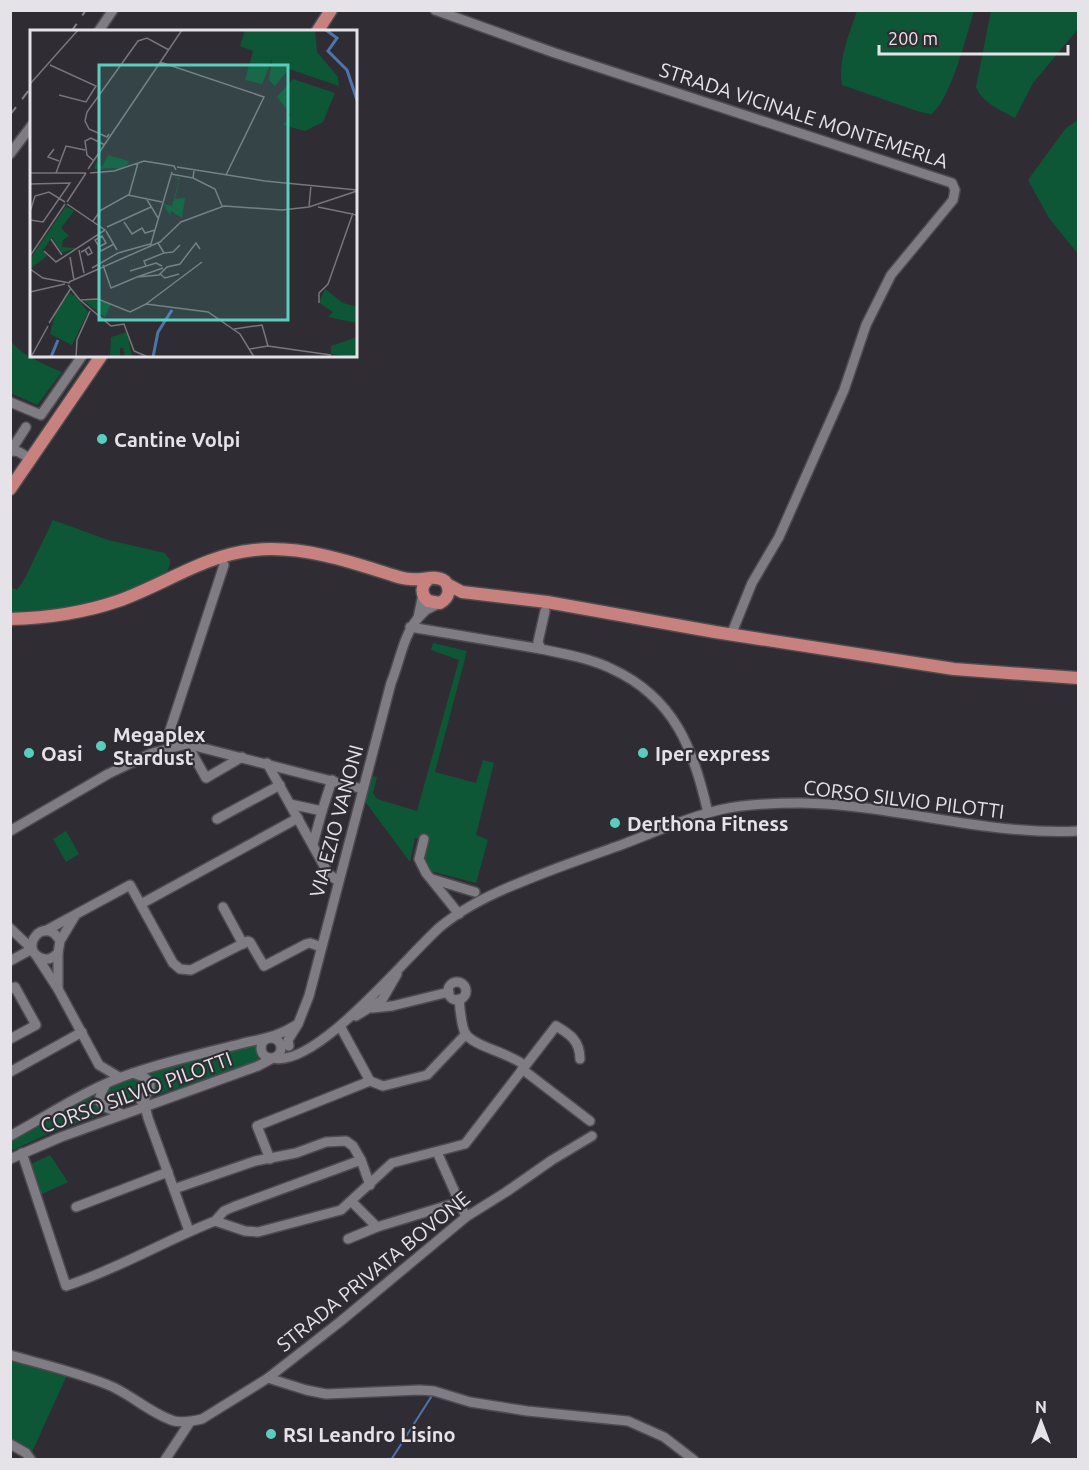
<svg xmlns="http://www.w3.org/2000/svg" width="1089" height="1470" font-family="Ubuntu,sans-serif">
	<style>
		.green { fill: #0d5736 }
		.lines { fill: none; stroke-linecap: round; stroke-linejoin: round }
		.stream { stroke: #4d75ad; stroke-width: 2 }
		.minor-casing { stroke: #4d4b4f; stroke-width: 12 }
		.major-casing { stroke: #4d4b4f; stroke-width: 15 }
		.minor { stroke: #7f7d83; stroke-width: 9 }
		.major { stroke: #c7817e; stroke-width: 12 }
		.rail { stroke: #838186; stroke-width: 2; stroke-dasharray: 10 10; stroke-linecap: butt }
		.poi-dot { fill: #5acebd; stroke: #2f2d33; stroke-width: 2 }
		.labels { text-anchor: middle; dominant-baseline: central; stroke-width: 4.5; stroke-linejoin: round; paint-order: stroke }
		.street-label { font-size: 20px; fill: #e5e3e7; stroke: #2f2d33 }
		.poi-label { font-size: 20px; font-weight: bold; fill: #e5e3e7; stroke: #2f2d33; text-anchor: start }
		.inset-river { fill: none; stroke: #4d75ad; stroke-width: 3 }
		.inset-road { fill: none; stroke: #78767b; stroke-width: 1.5 }
		.view { fill: #5acebd; fill-opacity: 0.15; stroke: #5acebd; stroke-width: 3 }
		.inset-edge { fill: none; stroke: #e5e3e7; stroke-width: 3 }
	</style>
	<rect width="100%" height="100%" fill="#2f2d33"/>
	<g class="green">
		<path d="M857,11h117c-7,23 -24,91 -43,103l-11,-2 -78,-27c-4,-26 7,-50 15,-74z"/>
		<path d="M991,11h87v18l-45,54 -18,35c-13,-7 -34,-16 -39,-31z"/>
		<path d="M1078,120v134l-29,-36 -21,-38 38,-52z"/>
		<path d="M10,340c12,16 34,24 52,32l-25,33 -26,-12z"/>
		<path d="M53,520l55,20 57,13 5,7v4l-4,11 -33,15 -55,18 -67,6 -1,-27 7,3 8,-12z"/>
		<path d="M433,643l34,8 -32,121 41,11 7,-23 11,3 -18,72 12,5 -12,43 -45,-12 -8,-10 5,-25 -6,-1 -1,4 -6,-1 -5,24 -46,-62 7,-24 6,1 -4,16 4,6 40,12 42,-151 -28,-10z"/>
		<path d="M66,831l13,23 -13,8 -13,-23z"/>
		<path d="M260,1042l-1,11 6,6 -117,39 3,-20 -7,-6z"/>
		<path d="M132,1077l14,5v7c-10,12 -28,24 -42,12 2,-16 14,-20 28,-24z"/>
		<path d="M88,1096l3,1 4,9 14,6 -59,21 -39,18v-10z"/>
		<path d="M50,1155l18,27 -28,13 -11,-30z"/>
		<path d="M10,1360l57,15 -35,77 -21,-11z"/>
	</g>
	<g class="lines">
		<path class="stream" d="M391,1460l42,-66"/>
		<defs>
			<g id="minor">
				<path d="M435,10l120,43 397,130 3,7 -2,10 -62,75 -25,50 -22,65 -65,147 -27,46 -21,52"/>
				<path d="M98,32l15,-22"/>
				<path d="M10,154l22,-29"/>
				<path d="M10,402l31,13 41,-59"/>
				<path d="M10,450l9,2 12,7"/>
				<path d="M10,452l16,-25"/>
				<path d="M423,594l-5,24 8,-8 14,-7"/>
				<path d="M545,611l-7,31 3,7c23,5 49,9 71,20 63,29 82,81 96,144"/>
				<path d="M410,627l131,22"/>
				<path d="M187,744l19,34 36,-21"/>
				<path d="M171,747l-3,-11 56,-171"/>
				<path d="M267,763l61,110 7,6 4,1"/>
				<path d="M290,804l32,7 -9,33"/>
				<path d="M322,811l10,-31"/>
				<path d="M217,819l63,-34"/>
				<path d="M10,831l98,-57 44,-21 35,-9 176,45"/>
				<path d="M424,839l-5,20 7,14 33,41"/>
				<path d="M432,879l43,13"/>
				<path d="M141,904l157,-86"/>
				<path d="M223,907l20,37"/>
				<path d="M10,928l22,21 -22,12"/>
				<path d="M45,931l85,-46 43,78 7,6 11,1 57,-29 2,1 14,24 42,-22 4,-1 11,4"/>
				<path d="M60,941c-16,-28 -42,8 -19,17 7,3 12,0 17,-5l2,-12 15,-25"/>
				<path d="M36,955l22,34 41,76 20,12"/>
				<circle cx="457" cy="991" r="9"/>
				<path d="M10,989l5,-2 21,38 -26,14"/>
				<path d="M58,989v-36"/>
				<path d="M459,999c1,11 2,25 6,34 7,13 45,20 59,32"/>
				<path d="M372,1008l20,-2 57,-14"/>
				<path d="M356,1016l26,-16 15,-26"/>
				<circle cx="271" cy="1048" r="10"/>
				<path d="M289,1046l-1,-6 10,-16 11,-28 82,-313c9,-22 12,-47 27,-65"/>
				<path d="M522,1069l68,52"/>
				<path d="M10,1072l72,-40"/>
				<path d="M133,1073l11,4 6,5v8l-9,11"/>
				<path d="M370,1081l13,5 44,-11 39,-41"/>
				<path d="M106,1084l-5,9 -2,8 6,6 17,7"/>
				<path d="M145,1097v9l3,12 41,113"/>
				<path d="M10,1136c40,-22 80,-49 123,-63 35,-12 71,-20 107,-29 20,-5 38,-7 56,-19"/>
				<path d="M437,1152l29,65"/>
				<path d="M22,1153l44,133c52,-17 98,-45 149,-65l30,10 13,1 83,-22 51,-47 73,-19 91,-118c14,8 24,15 24,33"/>
				<path d="M10,1159l51,-22 197,-71 15,-8c43,11 135,-103 167,-131 23,-19 51,-33 79,-44 33,-14 68,-26 102,-38 32,-12 64,-27 98,-35 26,-6 54,-7 81,-7 93,1 185,33 278,28"/>
				<path d="M270,1159l-13,-33 113,-45 -30,-55"/>
				<path d="M174,1189l81,-28 41,-8 30,-11 20,-1 7,5 8,14"/>
				<path d="M352,1202l25,25 82,-25"/>
				<path d="M76,1207l92,-35"/>
				<path d="M215,1221l9,-10 9,-4 128,-47 9,25"/>
				<path d="M348,1239l29,-12"/>
				<path d="M10,1355c34,10 71,18 103,32 21,10 39,27 61,34 9,2 19,0 28,-2l66,-41 38,12 20,4 94,-4 14,1 36,11 57,9 101,10 36,16 30,23"/>
				<path d="M268,1378l73,-57 125,-104 40,-25 46,-32 40,-24"/>
				<path d="M10,1444l16,9 5,7"/>
				<path d="M165,1460l25,-38"/>
			</g>
			<g id="major">
				<path d="M317,32l14,-22"/>
				<path d="M10,489l91,-133"/>
				<path d="M447,584l15,8 85,10 168,30 239,37 124,9"/>
				<path d="M10,619c37,-1 73,-6 108,-18 46,-16 86,-46 136,-51 46,-5 95,11 138,25 6,2 12,4 18,4 12,2 24,-5 35,2 6,9 4,17 -5,22l-12,-2c-8,-7 -7,-16 1,-22"/>
			</g>
		</defs>
		<use href="#minor" class="minor-casing"/>
		<use href="#major" class="major-casing"/>
		<use href="#minor" class="minor"/>
		<use href="#major" class="major"/>
		<g class="rail">
			<path d="M71,32l15,-22"/>
			<path d="M10,115l22,-29"/>
		</g>
	</g>
	<g class="poi-dot">
		<circle cx="102" cy="439" r="6"/>
		<circle cx="101" cy="746" r="6"/>
		<circle cx="29" cy="753" r="6"/>
		<circle cx="643" cy="753" r="6"/>
		<circle cx="615" cy="823" r="6"/>
		<circle cx="271" cy="1434" r="6"/>
	</g>
	<g class="labels">
		<g class="street-label">
			<text transform="translate(804 115) rotate(18)">STRADA VICINALE MONTEMERLA</text>
			<text transform="translate(904 799) rotate(7)">CORSO SILVIO PILOTTI</text>
			<text transform="translate(336 821) rotate(-75)">VIA EZIO VANONI</text>
			<text transform="translate(136 1092) rotate(-20)">CORSO SILVIO PILOTTI</text>
			<text transform="translate(373 1271) rotate(-39)">STRADA PRIVATA BOVONE</text>
		</g>
		<g class="poi-label">
			<text x="114" y="439">Cantine Volpi</text>
			<text x="113" y="734">Megaplex<tspan x="113" dy="23">Stardust</tspan></text>
			<text x="41" y="753">Oasi</text>
			<text x="655" y="753">Iper express</text>
			<text x="627" y="823">Derthona Fitness</text>
			<text x="283" y="1434">RSI Leandro Lisino</text>
		</g>
	</g>
	<g transform="translate(30 30)">
		<rect width="327" height="327" fill="#2f2d33"/>
		<path d="M215,0h70l2,22 21,25 1,9 -50,-17 -14,17 -6,-6 3,-21 -10,25 -17,-4 8,-29 -13,-5zM263,49l42,14 -12,29 -18,9 -22,-6 8,-10 -14,-18zM78,125l20,6 1,2 -7,5 -28,1 2,-7 6,5zM144,147l6,1 -5,21 10,-1 -3,20 -11,-7 -1,4 -7,-11 9,2 7,-26zM36,176l8,5 -13,17 8,8 -6,4 -1,7 15,1 -15,5 -10,-16 -9,13 4,6 -16,12 -1,-9zM295,259l18,14 14,4v16l-29,-6 5,-5 -14,-9zM41,260l17,22 -16,33 -22,-11 6,-23 13,-18 6,3zM65,270l16,4 -6,13 -21,-16zM97,302l5,25 -7,-1 -2,-8h-3v8l-10,1 1,-20zM327,307v20l-26,-3v-8z" fill="#0d5736"/>
		<path class="inset-river" d="M296,0l11,8 -9,13 19,19 10,30M21,327l7,-17M123,327l5,-25 14,-22"/>
		<path class="inset-road" d="M130,32l104,35 -38,78M20,35l46,21 -10,16 -27,-7M0,54l48,-54M79,104l-2,3 -18,-8 -4,-8 2,-9 51,-71 9,-3 22,12M24,119l-6,8 11,4M64,131l-7,-6 -2,-14 6,-3 14,7M147,137l88,14 92,9M58,139l94,-139M164,141l-1,7 22,11 7,17M0,143h56M26,143l10,-27 19,4M60,143l24,-2 30,-10 30,5 2,4M141,144l22,4M0,154l40,-1 -27,39 -13,-2M99,165l9,-32M116,168l12,20M37,172l19,-29M279,177l48,-16M279,177l2,-22M288,177l39,8M0,182l5,-16 14,-4 16,10M63,191l8,-11 27,-15 34,7M94,192l8,12 10,-6 3,5 10,-3M77,197l44,-20M76,201l11,19M21,209l11,16M130,212l21,-20 43,-16 58,4 27,-3M69,217l7,-4 -4,-7 -7,4 4,7 2,4 13,-7M120,217l22,-75M49,220l5,23M14,221l12,11 49,-32 -38,-26M51,222l4,-2 4,-3 3,6 -4,2 -3,-5M134,223l9,-1 7,-7M0,226l35,-52M40,227l4,23M73,235l8,23 26,-11 22,-2 8,-8 13,-3 16,-21 4,6M116,236l-2,-5 20,-8 -6,-10M62,238l26,-15 32,-9M0,239l13,9 27,5M100,241l26,-8 6,3M130,244l5,4 14,-4M107,247l26,-9M39,252l93,-41M38,255l12,15 18,-1 32,13 16,-8 62,8 32,22 14,23M0,262l35,-8M50,270l31,26 13,-2 10,27 14,6M289,273v-10l9,-9 25,-71M116,274l56,-42M19,293l22,-35M204,299l28,-4 6,21 63,9M220,319l18,-3M1,327l17,-31M46,327l1,-17 13,-29"/>
		<path class="view" d="M69,35h189v255h-189z"/>
		<rect width="327" height="327" class="inset-edge"/>
	</g>
	<rect width="1089" height="1470" fill="none" stroke="#e5e3e7" stroke-width="24"/>
	<g transform="translate(1041 1422)" stroke="#2f2d33" stroke-width="4.5" paint-order="stroke">
	<path d="M0-4.5L10 22L0 15L-10 22Z" fill="#e5e3e7"/>
	<text y="-9" font-size="16" font-weight="bold" text-anchor="middle" fill="#e5e3e7">N</text>
	</g>
	<path d="M879 45v9h189v-9" fill="none" stroke="#e5e3e7" stroke-width="3"/>
	<text x="888" y="45" font-size="18" fill="#e5e3e7" stroke="#2f2d33" stroke-width="4.5" paint-order="stroke">200 m</text>
</svg>
